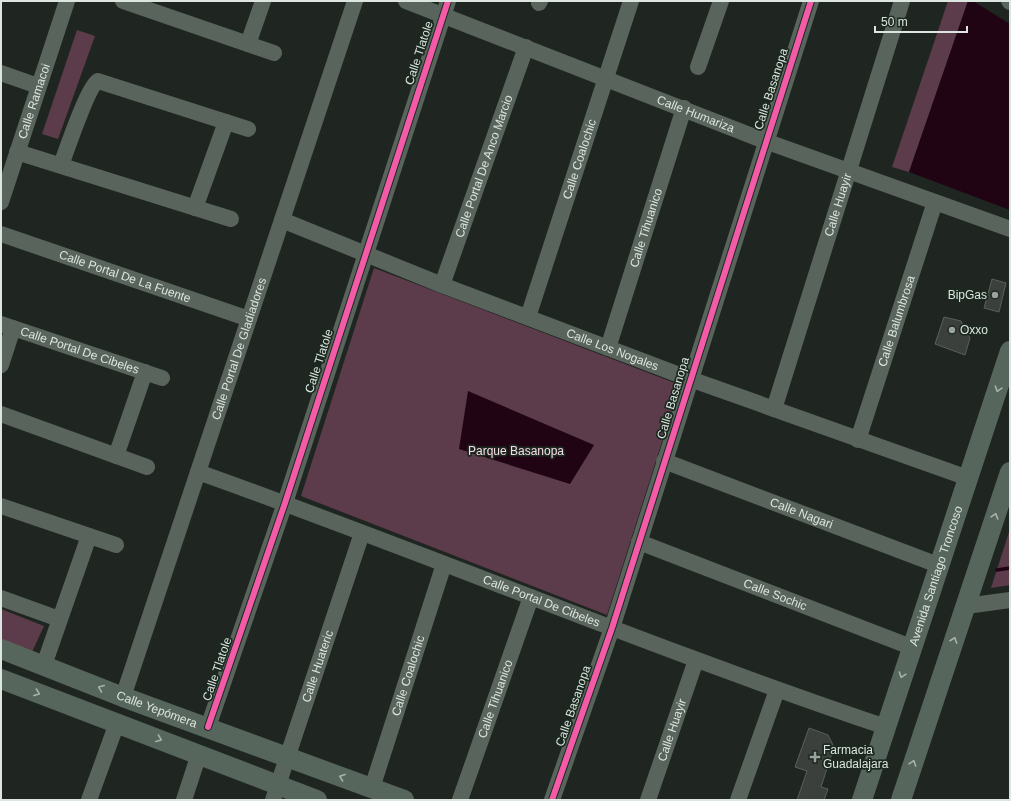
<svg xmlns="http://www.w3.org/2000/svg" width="1011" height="801" font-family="Arial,sans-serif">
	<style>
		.green { fill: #5c3b4b }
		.water { fill: #200413 }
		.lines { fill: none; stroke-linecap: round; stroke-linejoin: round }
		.stream { stroke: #200413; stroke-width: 3.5 }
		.building { fill: #3b403c; stroke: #59605b }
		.minor { stroke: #59645c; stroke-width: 16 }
		.major { stroke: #57665c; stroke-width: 20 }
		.cycleway-casing { stroke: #1c2920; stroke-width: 8 }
		.cycleway { stroke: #f35aa7; stroke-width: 6 }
		.oneway { stroke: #a7b2ab }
		.poi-dot { fill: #9aa29c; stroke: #1c2920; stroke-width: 1.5 }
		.labels { text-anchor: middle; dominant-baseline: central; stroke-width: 3.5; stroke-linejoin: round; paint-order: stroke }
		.street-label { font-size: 12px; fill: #dce5df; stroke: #1c2920 }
		.poi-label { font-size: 12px; fill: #dce5df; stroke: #1c2920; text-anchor: start }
		.park-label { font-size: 12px; fill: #f9dbe8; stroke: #1c2920 }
	</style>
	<rect width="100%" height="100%" fill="#1f2621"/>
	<g class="green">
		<path d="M948,1h20l-59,171 -17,-5z"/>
		<path d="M77,30l18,6 -37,103 -16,-5z"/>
		<path d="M374,268l306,117 -73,230 -306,-119z"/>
		<path d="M1010,529v56l-19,3z"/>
		<path d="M1,609l43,17 -12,26 -31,-12z"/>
	</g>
	<g class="water">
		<path d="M968,1h5l37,23v186l-101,-38z"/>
		<path d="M468,391l126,54 -24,39 -111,-35z"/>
	</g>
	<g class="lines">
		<path class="stream" d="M997,570l13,-2"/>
	</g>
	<g class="building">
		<path d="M992,279l14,4 -7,29 -15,-4z"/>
		<path d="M944,317l17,4 9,17 -5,17 -30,-11z"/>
		<path d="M809,728l19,7 6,12 -13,40 7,2 -4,11h-27l10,-29 -12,-4z"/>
	</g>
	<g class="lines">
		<g class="minor">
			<path d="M123,1l151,52"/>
			<path id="s1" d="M406,1l359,140 245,88"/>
			<path d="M1009,1l1,1"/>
			<path d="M539,3l1,-2"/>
			<path d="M248,44l15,-43"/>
			<path d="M698,67l23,-66"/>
			<path d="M1,73l37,13"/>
			<path d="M17,152l214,67"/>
			<path d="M61,165c5,-13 27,-79 37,-84l150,48"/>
			<path id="s2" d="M1,202l66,-201"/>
			<path d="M195,208l31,-86"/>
			<path id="s3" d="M282,220l160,65 248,94 278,99"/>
			<path id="s4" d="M1,234l248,85"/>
			<path id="s5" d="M442,285l84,-238"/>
			<path id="s6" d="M528,317l103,-316"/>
			<path id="s7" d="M1,324l161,54"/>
			<path id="s8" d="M608,348l76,-240"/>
			<path d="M1,365l12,-37"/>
			<path id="s9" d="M774,409l128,-408"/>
			<path d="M1,414l146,53"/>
			<path id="s10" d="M858,440l77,-238"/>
			<path d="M116,456l29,-84"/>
			<path id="s11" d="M664,461l274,104"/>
			<path id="s12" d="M198,472c230,82 456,177 688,255"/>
			<path d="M1,506l115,39"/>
			<path id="s13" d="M639,542l272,105"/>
			<path d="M1,598l58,21"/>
			<path d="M966,606l44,-6"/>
			<path d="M44,665l45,-129"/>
			<path id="s14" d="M123,697l232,-696"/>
			<path d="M208,727l77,-224 163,-502"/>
			<path id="s15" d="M372,788l72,-224"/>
			<path d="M89,800l28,-77"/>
			<path d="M184,800l15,-46"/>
			<path id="s16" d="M273,800l89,-267"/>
			<path id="s17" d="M460,800l71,-203"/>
			<path d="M552,800l60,-172 199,-627"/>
			<path id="s18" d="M648,800l48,-140"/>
			<path d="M738,800l39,-110"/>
		</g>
		<g class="major">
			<path id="s19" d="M1,649l122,48 281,103"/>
			<path d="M1,679l316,121"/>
			<path id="s20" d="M862,800l148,-449"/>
			<path d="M901,800l109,-328"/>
		</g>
		<defs>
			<g id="cycleway">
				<path d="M208,727l77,-224 163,-502"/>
				<path d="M552,800l60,-172 199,-627"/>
			</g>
		</defs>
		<use href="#cycleway" class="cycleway-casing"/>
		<use href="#cycleway" class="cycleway"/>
	</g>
	<defs><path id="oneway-chevron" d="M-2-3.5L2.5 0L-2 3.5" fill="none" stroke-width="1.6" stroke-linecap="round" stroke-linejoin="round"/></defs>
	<g class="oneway">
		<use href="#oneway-chevron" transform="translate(998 389) rotate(108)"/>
		<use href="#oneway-chevron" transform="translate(995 516) rotate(-72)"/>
		<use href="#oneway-chevron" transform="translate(954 640) rotate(-71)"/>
		<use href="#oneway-chevron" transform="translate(902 675) rotate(108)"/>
		<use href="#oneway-chevron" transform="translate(101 688) rotate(-158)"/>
		<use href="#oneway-chevron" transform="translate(37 693) rotate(21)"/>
		<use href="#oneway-chevron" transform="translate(159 739) rotate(21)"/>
		<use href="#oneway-chevron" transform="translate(913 763) rotate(-72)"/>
		<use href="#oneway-chevron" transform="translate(342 777) rotate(-160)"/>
	</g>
	<g class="poi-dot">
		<circle cx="995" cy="295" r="4"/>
		<circle cx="952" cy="330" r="4"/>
		<path d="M813 751h4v4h4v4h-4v4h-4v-4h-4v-4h4z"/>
	</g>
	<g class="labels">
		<g class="street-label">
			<text transform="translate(419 53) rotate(-72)">Calle Tlatole</text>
			<text transform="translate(771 89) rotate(-72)">Calle Basanopa</text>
			<text stroke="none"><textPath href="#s2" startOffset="106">Calle Ramacoi</textPath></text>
			<text stroke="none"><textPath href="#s1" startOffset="311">Calle Humariza</textPath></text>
			<text stroke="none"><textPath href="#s6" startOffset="166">Calle Coalochic</textPath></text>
			<text stroke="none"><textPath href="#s5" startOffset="126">Calle Portal De Anco Marcio</textPath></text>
			<text stroke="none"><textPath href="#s9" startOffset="214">Calle Huayir</textPath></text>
			<text stroke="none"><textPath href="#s8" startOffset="126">Calle Tihuanico</textPath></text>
			<text stroke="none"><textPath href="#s4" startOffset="131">Calle Portal De La Fuente</textPath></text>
			<text stroke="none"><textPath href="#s10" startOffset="125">Calle Balumbrosa</textPath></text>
			<text stroke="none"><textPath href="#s14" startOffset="367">Calle Portal De Gladiadores</textPath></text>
			<text stroke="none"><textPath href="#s3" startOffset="355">Calle Los Nogales</textPath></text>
			<text stroke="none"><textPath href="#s7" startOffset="83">Calle Portal De Cibeles</textPath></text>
			<text transform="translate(319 361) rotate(-72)">Calle Tlatole</text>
			<text transform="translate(673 398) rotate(-73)">Calle Basanopa</text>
			<text stroke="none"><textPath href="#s11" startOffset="147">Calle Nagari</textPath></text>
			<text stroke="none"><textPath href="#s20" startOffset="236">Avenida Santiago Troncoso</textPath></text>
			<text stroke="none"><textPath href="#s13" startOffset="146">Calle Sochic</textPath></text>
			<text stroke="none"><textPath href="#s12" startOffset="367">Calle Portal De Cibeles</textPath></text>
			<text stroke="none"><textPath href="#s16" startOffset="141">Calle Huateric</textPath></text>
			<text transform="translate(217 669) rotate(-71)">Calle Tlatole</text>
			<text stroke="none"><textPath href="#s15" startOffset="118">Calle Coalochic</textPath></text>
			<text stroke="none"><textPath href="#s17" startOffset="107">Calle Tihuanico</textPath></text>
			<text transform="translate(573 706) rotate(-71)">Calle Basanopa</text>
			<text stroke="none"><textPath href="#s19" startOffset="167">Calle Yepómera</textPath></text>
			<text stroke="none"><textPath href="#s18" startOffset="74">Calle Huayir</textPath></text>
		</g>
		<g class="poi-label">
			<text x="987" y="295" text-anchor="end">BipGas</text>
			<text x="960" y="330">Oxxo</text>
			<text x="823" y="750">Farmacia<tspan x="823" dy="14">Guadalajara</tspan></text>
		</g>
		<g class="park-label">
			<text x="516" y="451">Parque Basanopa</text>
		</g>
	</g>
	<rect width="1011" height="801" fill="none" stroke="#dce5df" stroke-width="4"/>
	<path d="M875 26v6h92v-6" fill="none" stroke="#dce5df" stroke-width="2"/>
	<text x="881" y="26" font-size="12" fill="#dce5df" stroke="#1c2920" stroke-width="3" paint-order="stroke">50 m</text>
</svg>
